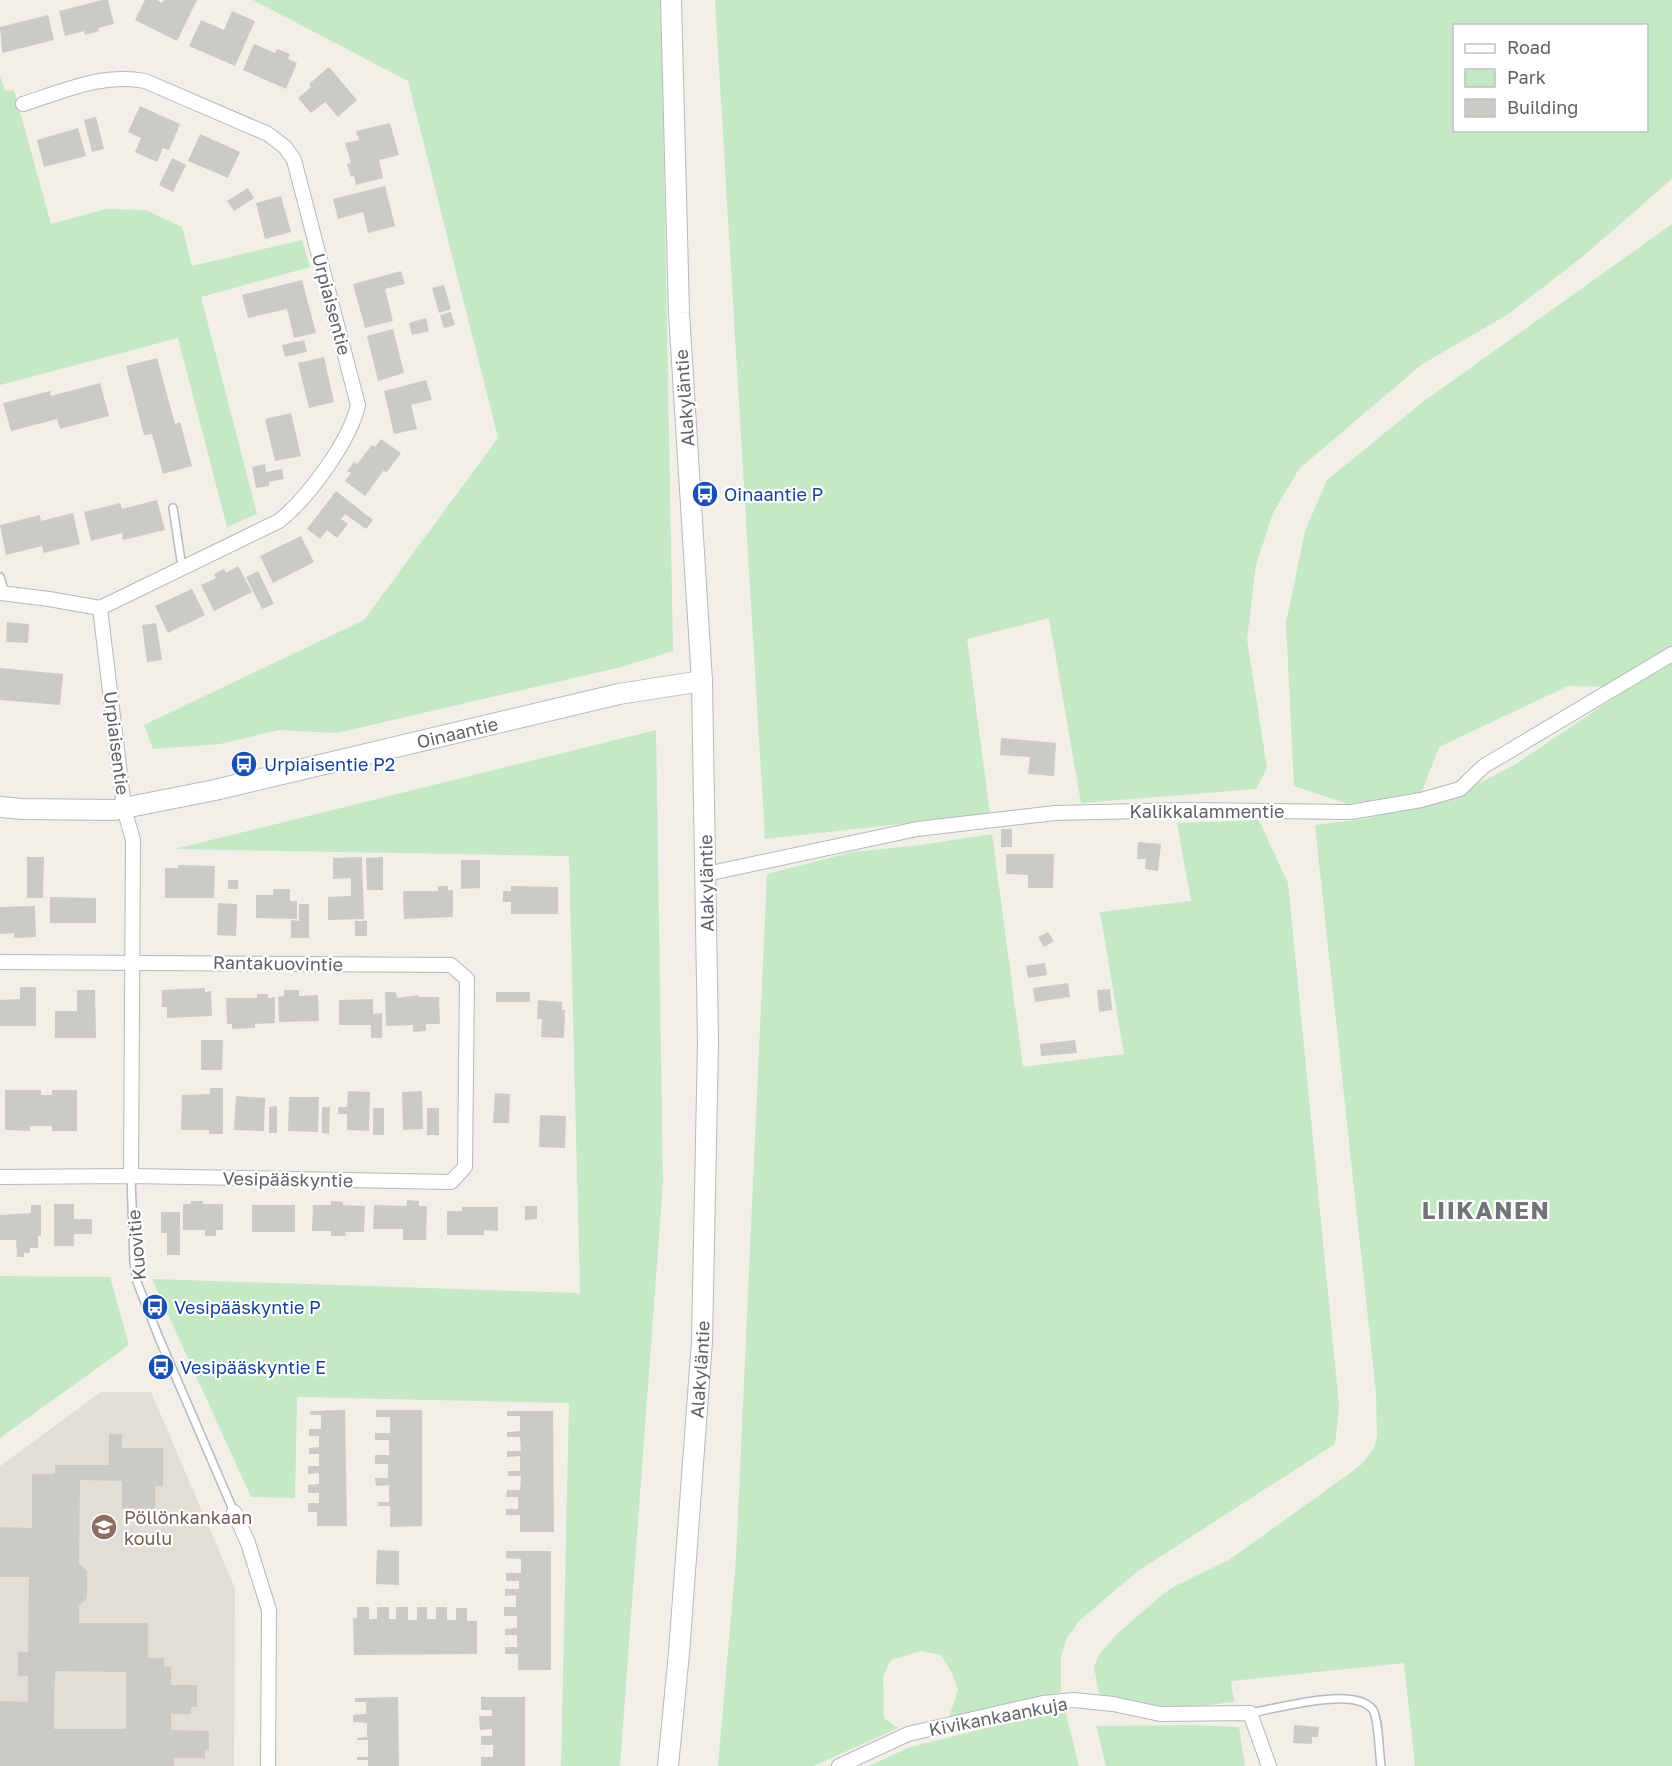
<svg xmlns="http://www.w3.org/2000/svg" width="1672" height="1766" font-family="'Golos Text',sans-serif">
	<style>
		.education { fill: #e1ded6 }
		.green { fill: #c5e8c5; fill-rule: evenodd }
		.building { fill: #cccac5; fill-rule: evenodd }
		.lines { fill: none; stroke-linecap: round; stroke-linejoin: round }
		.lane-casing { stroke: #b5b8bc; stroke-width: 10 }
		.street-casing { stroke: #b5b8bc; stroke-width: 16 }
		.secondary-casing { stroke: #b6babf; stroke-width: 22 }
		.lane { stroke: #fff; stroke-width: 7 }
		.street { stroke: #fff; stroke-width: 14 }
		.secondary { stroke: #fff; stroke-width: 20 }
		.labels { text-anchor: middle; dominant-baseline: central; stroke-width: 4.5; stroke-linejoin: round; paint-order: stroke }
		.street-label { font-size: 18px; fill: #5f6368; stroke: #fff }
		.transit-label { font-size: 18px; fill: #164399; stroke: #fff; text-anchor: start }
		.education-label { font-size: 18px; fill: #785e54; stroke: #fff; text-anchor: start }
		.district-label { font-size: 24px; font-weight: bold; letter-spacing: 1.5px; fill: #70757a; stroke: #fff }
	</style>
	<rect width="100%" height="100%" fill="#f1efe8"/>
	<path class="education" d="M101,1392h50l84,196 -1,178h-234v-300z"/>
	<g class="green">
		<path d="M253,0h408l12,651 -52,16 -284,66 -58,-3 -59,14 -67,5 -9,-24 220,-105 134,-182 -90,-357z"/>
		<path d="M715,0h957v179l-90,78 -72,56 -89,52 -122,104 -26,44 -17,52 -9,74 20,129 -11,21 -175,14 -32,-185 -82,21 23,175 -225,25zM1454,26h192v104h-192z"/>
		<path d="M0,76l5,15 9,-1 37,134 55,-15 40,1 36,17 10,39 110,-26 8,27 -109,30 56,217 -30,13 -49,-189 -178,47z"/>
		<path d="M1672,224v421l-61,42 -43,-1 -129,61 -18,47 -73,10 -54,-18 -8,-163 19,-92 22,-51 97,-79z"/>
		<path d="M1672,659v1107h-257l-11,-103 -173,18 3,21 -53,6h-20l-62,-13 -5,-29 5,-11 19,-22 45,-39 10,-7 56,-27 132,-95 13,-17 3,-12 -1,-43 -61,-568 50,-6 97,-27 54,-28z"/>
		<path d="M656,730l7,452 -43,584h-59l8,-363 -272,-6 -2,101 -44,-1 -99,-218 428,14 -11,-437 -394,-7z"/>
		<path d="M1259,820l29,63 51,523 -4,38 -197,127 -59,50 -12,17 -6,19v35l-112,25 9,-27 -6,-17 -11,-18 -20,-4 -30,9 -8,17 1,41 14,10 -84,38h-96l18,-207 31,-685 85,-22 61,-6 79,-12 31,233 101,-13 -24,-142 91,-11 -14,-78z"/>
		<path d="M0,1276l110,1 19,68 -129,93z"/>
		<path d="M1065,1709l14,57h-210l41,-19z"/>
		<path d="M1193,1725l46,2 6,39h-139l-10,-40z"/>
	</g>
	<g class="building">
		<path d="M102,0h6l6,24 -16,4 1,3 -14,4 -1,-4 -19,5 -6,-25z"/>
		<path d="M145,0h12l5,3 2,-3h33l-20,41 -42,-21z"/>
		<path d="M232,11l23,10 -20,45 -46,-20 12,-26 23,10z"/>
		<path d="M48,15l6,25 -52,13 -2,-26z"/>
		<path d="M254,44l21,9 2,-4 13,5 -2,5 9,4 -11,26 -43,-19z"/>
		<path d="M329,67l28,33 -19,17 -13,-15 -14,11 -13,-15 13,-11 -2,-3z"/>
		<path d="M140,106l40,18 -11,26 -6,-2 -6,14 -22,-10 6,-14 -13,-6z"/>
		<path d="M96,117l8,32 -12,3 -8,-32z"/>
		<path d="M390,123l9,32 -20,5 4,18 -27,7 -2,-9 -3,1 -4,-13 4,-1 -6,-20 14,-3 -3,-9z"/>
		<path d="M78,128l8,28 -42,11 -7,-27z"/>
		<path d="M200,134l40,18 -12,26 -40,-17z"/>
		<path d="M172,158l14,7 -13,27 -14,-7z"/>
		<path d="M385,186l10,40 -27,7 -5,-21 -25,7 -5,-20z"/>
		<path d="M248,188l6,10 -20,13 -7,-10z"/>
		<path d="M281,196l10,36 -26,7 -9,-36z"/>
		<path d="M401,271l4,13 -20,5 8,32 -28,7 -12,-44z"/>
		<path d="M302,280l14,53 -22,5 -7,-29 -39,9 -6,-23z"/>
		<path d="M444,285l7,24 -12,4 -7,-25z"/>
		<path d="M451,312l4,13 -11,3 -4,-13z"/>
		<path d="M426,318l3,13 -17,4 -3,-12z"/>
		<path d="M393,329l11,44 -26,8 -11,-45z"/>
		<path d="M304,340l3,12 -22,5 -3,-12z"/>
		<path d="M324,357l10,45 -25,6 -11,-45z"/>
		<path d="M157,358l18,66 5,-2 12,44 -29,8 -11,-40 -8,1 -18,-69z"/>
		<path d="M426,380l6,20 -21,5 6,24 -23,5 -10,-43z"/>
		<path d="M100,383l9,33 -49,13 -3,-10 -46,12 -8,-28 47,-12 1,5z"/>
		<path d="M291,413l10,43 -26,5 -10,-42z"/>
		<path d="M381,439l20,14 -15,20 -2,-3 -19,26 -20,-15 6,-8 -4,-2 7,-9 3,2 15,-19 3,2z"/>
		<path d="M265,464l1,8 16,-3 2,10 -15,3v4l-13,2 -4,-21z"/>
		<path d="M336,491l37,29 -7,9 -21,-15 -4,5 7,5 -11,14 -10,-8 -7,9 -13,-10z"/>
		<path d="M157,500l8,30 -42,10 -1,-7 -31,8 -7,-29 36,-9 2,6z"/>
		<path d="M73,513l7,31 -36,9 -2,-7 -36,9 -6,-30 40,-10 1,6z"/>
		<path d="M301,536l13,26 -41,21 -13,-27z"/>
		<path d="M238,566l14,26 -38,19 -13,-26 15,-7 -2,-4 10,-5 2,4z"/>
		<path d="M258,571l16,33 -12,5 -16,-32z"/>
		<path d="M192,589l13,26 -37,18 -13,-27z"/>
		<path d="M7,622l22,2 -1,19 -22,-1z"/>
		<path d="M156,623l6,37 -15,2 -5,-37z"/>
		<path d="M0,668l63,6 -3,31 -60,-5z"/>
		<path d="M1001,738l55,5 -2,33 -26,-2 2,-17 -30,-2z"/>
		<rect x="1001" y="829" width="11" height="18"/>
		<path d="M1138,842l23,2 -3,27 -13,-2 1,-10h-9z"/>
		<path d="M1006,854h48l-1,34h-25v-13l-22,-1z"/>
		<path d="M27,857h17l-1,41h-16z"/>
		<path d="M362,857l2,62 -36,1v-23l23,-1v-18l-18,1v-21z"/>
		<path d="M383,857v33h-16l-1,-32z"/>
		<path d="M461,860h19v28l-19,1z"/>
		<path d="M178,865l37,1 -1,32h-49v-30h13z"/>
		<rect x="228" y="880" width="10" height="9"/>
		<path d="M438,886h10v4h5v27l-49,2 -1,-28h35z"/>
		<path d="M511,886l47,1v27h-47v-12h-8v-11h8z"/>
		<path d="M273,889h17v12h7v18l-41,-1v-23h17z"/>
		<path d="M50,897l46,1v25h-46z"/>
		<path d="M218,903l19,1 -1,32 -19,-1z"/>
		<path d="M299,904h10v34h-18v-18l8,1z"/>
		<path d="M35,906l1,31 -22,1v-5l-14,1v-27z"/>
		<rect x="355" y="921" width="12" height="15"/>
		<path d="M1048,932l6,9 -10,6 -6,-10z"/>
		<path d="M1045,963l2,12 -19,3 -2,-12z"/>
		<path d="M1068,983l2,14 -35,5 -2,-14z"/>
		<path d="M20,987h16v39h-36v-26l20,-1z"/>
		<path d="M205,988v4l6,-1 1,25 -45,2v-11h-5v-17z"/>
		<path d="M1110,989l2,21 -13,2 -2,-22z"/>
		<path d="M77,990h18l1,48h-41v-27h22z"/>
		<path d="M284,990h15v6l19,-1 1,26 -40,1 -1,-25 6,-1z"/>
		<path d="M385,992h11l1,6 22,-3v2h20l1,27h-14v7l-13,1v-7l-27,1z"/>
		<rect x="496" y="992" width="34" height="10"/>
		<path d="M257,994h11v4l7,-1v26l-20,1v4l-23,1v-5h-5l-1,-26h31z"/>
		<path d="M373,999v15l9,-1v25h-11v-13h-32v-25z"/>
		<path d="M538,1000l24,2v8h3l-1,28 -23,-1 1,-18h-5z"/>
		<path d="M201,1040h22l-1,30h-21z"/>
		<path d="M1075,1040l2,13 -36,3 -1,-12z"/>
		<path d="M210,1088h13v46h-14v-4h-28l1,-35 28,-1z"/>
		<path d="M5,1090h36v5h11v-5h25v41h-25v-5h-22v5l-25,-1z"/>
		<path d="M348,1091l22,1 -1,39 -22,-1v-16h-9v-7h9z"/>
		<path d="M422,1091l1,38 -20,1 -1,-38z"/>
		<path d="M495,1093l15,1 -1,29h-16z"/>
		<path d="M236,1096l29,2 -1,33 -30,-1z"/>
		<path d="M289,1097h30l-1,35 -30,-1z"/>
		<path d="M277,1106v27h-8v-26z"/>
		<path d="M322,1107h8l-1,27 -7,-1z"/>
		<rect x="373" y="1108" width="11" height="27"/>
		<rect x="427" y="1108" width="12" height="27"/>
		<path d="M540,1115l26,1 -1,32 -26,-1z"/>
		<path d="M407,1200l12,1v5h8l-1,34h-23v-11h-30l1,-24 33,1z"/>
		<path d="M191,1201h12v3h20v26h-7v6h-11v-6h-22v-26h8z"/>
		<path d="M331,1201l12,1v3l22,1 -1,26h-19l1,4h-15v-5h-19l1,-26h18z"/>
		<path d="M54,1204h20v15h18v15h-18v12h-20z"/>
		<path d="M31,1205h10v31h-3v12h-8v5h-6v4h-7l-1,-17h-16v-25l31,-2z"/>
		<rect x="252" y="1205" width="43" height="27"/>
		<path d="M525,1206h12v13l-12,1z"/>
		<path d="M462,1207h36v24l-14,-1v5h-37v-24h15z"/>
		<path d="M161,1212h19v43h-13v-22h-6z"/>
		<path d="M345,1410l2,116h-30v-14h-9v-9h11v-10h-11v-8l11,-1v-11l-11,1v-8h11v-12h-10v-6l10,-1v-11h-10v-7h12v-14h-10l-1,-4z"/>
		<path d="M376,1410h46v116l-32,1v-21h-12v-4h11v-17l-13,1 -1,-8h13v-14h-13v-9h14v-15h-14v-7h15v-16h-14z"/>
		<path d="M507,1411h46l1,121h-34v-17h-14v-6h12v-12h-12l1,-7h13l1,-14h-13v-5h12v-15l-13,1v-6h14l-1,-14h-13v-5l13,-1v-15h-13z"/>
		<path d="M109,1434h13v14h41v38h-8v23l-33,-1v-27l-42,-1 -1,83 8,8v27l-8,8v17h69v35h16v9h7v18h26v22h-6v7h-20v16l38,1v19h-4v8h-31v8h-174v-65l28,1v-26h-10v-24h10l1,-75h-29v-50l32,1v-54h23v-9h54zM55,1671l71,1v57h-72z"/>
		<path d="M377,1550l22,1v34l-23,-1z"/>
		<path d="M506,1551h45v119h-33v-16h-13v-7h12v-12h-12v-6l12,-1v-12h-13v-9h12v-12l-11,1v-7h14v-8h-13v-8h15v-14l-15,-1z"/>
		<path d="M357,1607h12v12h8v-12h12v12h7v-12h12v13h9v-13h10v12h9v-12h11v13h9v-12h11v13h10v33l-123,1 -1,-37h4z"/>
		<path d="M398,1697l1,69h-31v-6h-11v-3h11v-17h-11v-2l10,-1v-14l-14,-1v-7l13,-1v-12h-11v-4z"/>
		<path d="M481,1697h44v69h-44v-9h12v-12h-12v-9h11v-7l-12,1 -1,-14h13v-6h-11z"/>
		<path d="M1294,1725l25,2 -1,10h-6v7l-19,-1z"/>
	</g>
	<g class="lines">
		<defs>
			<g id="lane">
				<path d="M173,508l9,59"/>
				<path d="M0,577l5,17"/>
				<path d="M131,1176l3,86 3,20 22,56 75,174"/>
				<path d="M1250,1713c26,-4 105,-28 123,-3 6,10 6,43 8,56"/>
			</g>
			<g id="street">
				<path d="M0,593l49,6 51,9 179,-87c29,-23 71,-80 79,-116l-64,-245 -9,-13 -17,-13 -123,-53c-43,-8 -81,10 -122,23"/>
				<path d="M100,608l24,200 9,32 -2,336"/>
				<path d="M706,874l211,-45 138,-16 132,-3 164,2 70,-12 39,-11 24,-23 188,-112"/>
				<path d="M0,962l451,3 16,14 -2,188 -14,15 -320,-6 -131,1"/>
				<path d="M234,1512l14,31 21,67 -1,156"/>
				<path d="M839,1766l69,-32 135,-31 31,-3 39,4 47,10 90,-1 19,53"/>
			</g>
			<g id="secondary">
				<path id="s1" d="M0,807l22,2 92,1 101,-20 404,-96 83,-13"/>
				<path id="s2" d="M668,1766l11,-113 23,-312 6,-299 -6,-361 -23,-368 -8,-313"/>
			</g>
		</defs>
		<use href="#lane" class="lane-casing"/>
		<use href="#street" class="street-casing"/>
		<use href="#secondary" class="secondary-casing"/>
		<use href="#lane" class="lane"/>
		<use href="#street" class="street"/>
		<use href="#secondary" class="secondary"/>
	</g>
	<defs>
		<symbol id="bus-disc" viewBox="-11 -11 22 22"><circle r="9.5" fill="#1a4fb4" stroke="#fff"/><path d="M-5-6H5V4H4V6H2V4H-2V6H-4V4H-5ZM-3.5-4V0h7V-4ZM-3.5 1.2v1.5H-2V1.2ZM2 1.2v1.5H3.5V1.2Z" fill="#fff"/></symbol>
		<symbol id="school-disc" viewBox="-11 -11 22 22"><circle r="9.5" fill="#8d6e63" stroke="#fff"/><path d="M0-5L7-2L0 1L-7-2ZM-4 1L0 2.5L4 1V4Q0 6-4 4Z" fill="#fff"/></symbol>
	</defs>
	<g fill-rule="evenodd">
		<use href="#bus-disc" x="690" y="479" width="30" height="30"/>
		<use href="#bus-disc" x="229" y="749" width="30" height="30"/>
		<use href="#bus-disc" x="140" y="1292" width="30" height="30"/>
		<use href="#bus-disc" x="146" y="1352" width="30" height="30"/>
		<use href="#school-disc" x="89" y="1512" width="30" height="30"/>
	</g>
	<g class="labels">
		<g class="street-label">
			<text transform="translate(332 304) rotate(75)">Urpiaisentie</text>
			<text transform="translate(684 398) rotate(-94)">Alakyläntie</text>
			<text stroke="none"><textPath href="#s1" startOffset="466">Oinaantie</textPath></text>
			<text transform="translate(117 743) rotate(83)">Urpiaisentie</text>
			<text x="1207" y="811">Kalikkalammentie</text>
			<text transform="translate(706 883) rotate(-91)">Alakyläntie</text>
			<text transform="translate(278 963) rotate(1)">Rantakuovintie</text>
			<text transform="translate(288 1179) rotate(1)">Vesipääskyntie</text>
			<text transform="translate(136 1245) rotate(-95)">Kuovitie</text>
			<text stroke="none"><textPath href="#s2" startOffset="398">Alakyläntie</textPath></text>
			<text transform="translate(998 1716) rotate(-11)">Kivikankaankuja</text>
		</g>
		<g class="transit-label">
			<text x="724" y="494">Oinaantie P</text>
			<text x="264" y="764">Urpiaisentie P2</text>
			<text x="174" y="1307">Vesipääskyntie P</text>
			<text x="180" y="1367">Vesipääskyntie E</text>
		</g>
		<g class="education-label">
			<text x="124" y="1517">Pöllönkankaan<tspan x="124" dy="21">koulu</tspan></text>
		</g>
		<g class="district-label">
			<text x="1486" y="1209">LIIKANEN</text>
		</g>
	</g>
	<rect x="1453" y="24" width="195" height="108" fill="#ffffff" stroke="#bfc1c3" stroke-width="1.5"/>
	<rect x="1465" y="44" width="30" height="9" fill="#ffffff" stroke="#bfc1c3" stroke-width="1.5"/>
	<text x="1507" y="54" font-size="18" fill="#5f6368">Road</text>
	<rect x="1465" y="69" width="30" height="18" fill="#c5e8c5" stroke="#bfc1c3" stroke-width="1.5"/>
	<text x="1507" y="84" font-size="18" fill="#5f6368">Park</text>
	<rect x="1465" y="99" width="30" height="18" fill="#cccac5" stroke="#bfc1c3" stroke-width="1.5"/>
	<text x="1507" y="114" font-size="18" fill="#5f6368">Building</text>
</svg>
